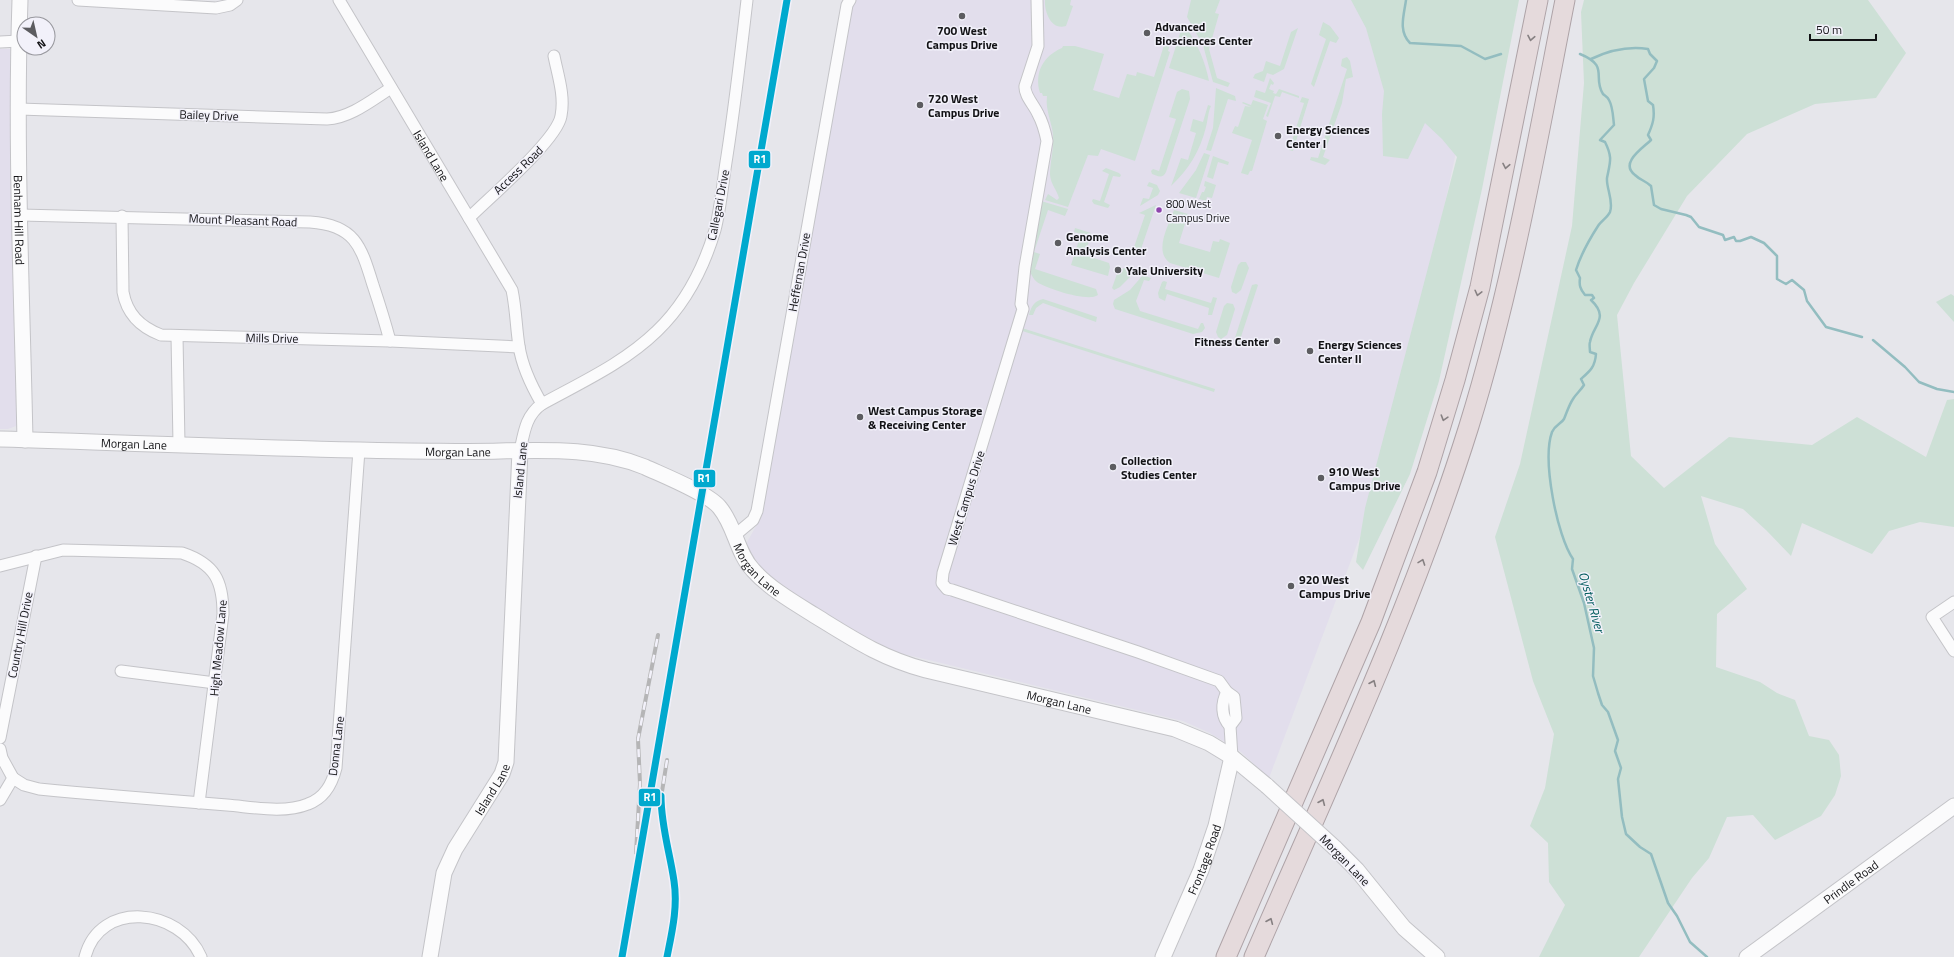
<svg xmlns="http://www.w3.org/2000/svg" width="1954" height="957" font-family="'Titillium Web',sans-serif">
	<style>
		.education { fill: #e2deec }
		.green { fill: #cde0d6 }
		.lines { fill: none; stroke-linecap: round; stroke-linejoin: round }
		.stream { stroke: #93bdc0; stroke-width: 2.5 }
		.street-casing { stroke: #c4c4c8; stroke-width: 13 }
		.secondary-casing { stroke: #c4c4c8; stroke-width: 17 }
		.highway-casing { stroke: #aea3a7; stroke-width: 21 }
		.street { stroke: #fbfbfc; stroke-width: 11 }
		.secondary { stroke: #fbfbfc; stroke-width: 15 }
		.highway { stroke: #e5dadc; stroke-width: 19 }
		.rail-casing { stroke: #b5b5b6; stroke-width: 4 }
		.rail { stroke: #f2f1fa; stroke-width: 2.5; stroke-dasharray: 8; stroke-linecap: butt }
		.secondary-bridge-casing { stroke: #c4c4c8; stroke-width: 17; stroke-linecap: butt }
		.secondary-bridge { stroke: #fbfbfc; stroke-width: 15 }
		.rail-1-casing { stroke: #f2f1fa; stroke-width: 10 }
		.rail-1 { stroke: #00a9ce; stroke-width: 7 }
		.oneway { stroke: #868082 }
		.poi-dot { fill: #5c5c60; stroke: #f2f1fa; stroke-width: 1.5 }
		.bus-dot { fill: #8e44ad; stroke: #f2f1fa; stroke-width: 1.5 }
		.labels { text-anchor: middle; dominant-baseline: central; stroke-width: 3; stroke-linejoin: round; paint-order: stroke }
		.bus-label { font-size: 11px; fill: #121215; stroke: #f2f1fa; text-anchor: start }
		.poi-label { font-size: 12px; font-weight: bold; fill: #121215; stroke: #f2f1fa; text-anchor: start }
		.street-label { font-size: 12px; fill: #121215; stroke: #f2f1fa }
		.water-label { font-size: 13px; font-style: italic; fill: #005b5d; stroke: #f2f1fa }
		.line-badge { stroke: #f2f1fa; stroke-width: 1.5 }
		.badge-label { font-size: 11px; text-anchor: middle; font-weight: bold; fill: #fff }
	</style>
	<rect width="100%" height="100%" fill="#e6e6eb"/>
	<g class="education">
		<path d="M856,0h633l-99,457 -121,321 -28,-26 -31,-19 -27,-12 -296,-71 -106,-63 -27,-24 -8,-19 14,-25 9,-39 68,-398 14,-72z"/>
		<path d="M0,49h10l9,370 -3,7 -8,3h-8z"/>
	</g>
	<g class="green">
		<path d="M1045,0h26l-1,5 3,1 -7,20c-15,5 -22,-15 -21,-26z"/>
		<path d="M1191,0h29l-5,13 4,1 -10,35 8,29 13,5 -2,4 -15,-5 -10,-37 -16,-28z"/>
		<path d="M1351,0h168l-37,189 -43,192 -29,93 -47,96 -7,-8 9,-54 92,-351 -15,-18 -17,-16 -17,36 -25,-3 -1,-42 2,-23 -18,-63z"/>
		<path d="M1584,0h284l38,53 -30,45 -61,6 -68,30 -60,62 -53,87 -17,32 14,141 33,32 65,-51 83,8 45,-28 69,40 21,-57 7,-1v128l-34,-5 -31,9 -17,23 -70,-31 -11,33 -25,-26 -23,-21 -42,-13 14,48 32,45 -30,25 -1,53 44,15 17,11 18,7 14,36 20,4 10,15 2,21 -6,19 -14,21 -46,24 -22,-25 -26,2 -18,41 -17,20 -53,79h-100l26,-52 -16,-23 -1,-39 -18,-17 15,-38 9,-54 -21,-53 -38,-144 25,-73 52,-238 12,-143 -3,-71z"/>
		<path d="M1323,22l7,4 9,12 -3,5 -6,-2 -16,46 -3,-3 15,-45 -7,-4z"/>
		<path d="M1184,28l3,1c11,16 18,32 22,52l-40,-13 12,-38z"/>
		<path d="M1298,28l-14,41 -11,6 -6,-2 -3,9 -11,-4 2,-4 8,-3 3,-10 14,5 11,-34z"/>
		<path d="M1166,39l5,2 -3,10 2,1 -35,109 -34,-12 -3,7 -10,-1 -20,52 -23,-7 3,-6 9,6 2,-2c-2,-8 -8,-13 -9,-23 0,-13 4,-26 3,-40 -1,-13 -8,-25 -6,-39h-4l-1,-3h-2c-6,-20 3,-37 22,-45l1,-2h12l29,8 -11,36 26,8 8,-24 9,2 1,-4 17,5z"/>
		<path d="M1347,57l3,4 3,16 -7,2 -4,24 -19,54 7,3 -5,5 -15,-5 1,-3 7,1 29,-89 -6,-3 1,-7z"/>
		<path d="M1270,78l4,5 -1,2 -2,-1 -2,5 5,2 -1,2 3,1 3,-5 20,7v2l-17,-6 -2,5 -5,-1 -7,21 -2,-1 5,-13 -17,-6 2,-7 9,3z"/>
		<path d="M1216,88l19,8 1,5 -8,-2 -17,52 -5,-1 7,-22z"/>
		<path d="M1182,89l7,2 1,8 -24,73c-3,7 -9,4 -14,2l-1,-3 2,-2 6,2 17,-52 -7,-2 8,-25z"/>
		<path d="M1302,97l7,2 -16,52 -4,-1 15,-47 -4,-1z"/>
		<path d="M1253,100l15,5 -5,14 4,2 -15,50h-2l-2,4 -7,-2 11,-33 -20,-7 3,-7 3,1 7,-21 6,1 -9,-4 1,-1 8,3z"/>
		<path d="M1208,105l3,1c-3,6 -3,14 -5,21 -6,24 -17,42 -35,59l10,-28 7,2 8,-27 -6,-2 3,-12 10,3z"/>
		<path d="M1204,153l6,2 -14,43 -17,-5 17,-23z"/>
		<path d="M1213,156l16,6 -1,3 -10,-3 -5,17 -6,-2z"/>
		<path d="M1106,168l13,5 2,2 -1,2 -7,-1 -9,26 6,3 -2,3 -14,-4 -2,-3 1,-2 7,2 9,-27 -7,-3z"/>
		<path d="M1205,181l11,4 -4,13 -5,-1 -1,4 -7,-2 3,-7h2l2,-5 -2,-1z"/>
		<path d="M1149,182l8,3 3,6 -2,4 -18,11 3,-8 6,1 4,-11 -6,-2z"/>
		<path d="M1041,201l27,8 -3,7 -17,-6 -14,42 6,2 -5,15 61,20 2,6 -2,1c-10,5 -49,-7 -59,-14 -4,-3 -6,-8 -8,-13z"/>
		<path d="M1156,205l-16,47 -7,-2 12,-35 -6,-2z"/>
		<path d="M1174,210l14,4 -9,29 31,9 3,-11 6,1 1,-3 10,4 -11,35 -49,-15c-17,-12 -1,-38 4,-53z"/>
		<path d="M1075,228l16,5 -6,22 24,8 1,4 -2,9 -37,-11 10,-31 -7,-2z"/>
		<path d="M1241,262h5l3,6 -8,22 -5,4 -4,-2 -1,-5 7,-22z"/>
		<path d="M1124,268l7,2v6l-11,11 -6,3 -2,-2 6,-17z"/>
		<path d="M1143,275l8,3 -2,3 -5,-1 -8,21 4,10 58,18 3,-6h2l2,5 -3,4 -9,2 -78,-25 -2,-5 1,-4 16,-10z"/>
		<path d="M1164,281l3,1 -2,7 46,14 2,-6 4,1 -5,17h-4l1,-7 -42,-14 -2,7 -6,-3 -1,-5 4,-11z"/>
		<path d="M1256,284l2,1 -21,64 -3,-8 18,-56z"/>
		<path d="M1951,294l3,2v26l-18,-20z"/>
		<path d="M1043,299l54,18 -1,5 -53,-19 -7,5 -3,7h-4c2,-8 5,-14 14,-16z"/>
		<path d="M1227,303l6,1 2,5 -8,26 -6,4 -3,-2 -2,-5 8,-26z"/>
		<path d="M1013,328h9l193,61 -1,3z"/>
	</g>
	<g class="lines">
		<g class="stream">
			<path d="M1406,0c-2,15 -8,31 4,43l51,3 24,13 16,-5"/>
			<path d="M1580,54c30,12 12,23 23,40 2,2 5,3 6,6 4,7 4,17 5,25l-14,15 5,2c8,16 5,20 2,36 -1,10 7,23 3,34 -2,5 -9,9 -12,14 -9,14 -17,28 -22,44l4,8c-1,7 0,11 5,17h7l2,3 -3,2c19,18 2,25 -1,42 -1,2 0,7 0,10l6,2c-1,13 -6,17 -15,25l3,6c-3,5 -8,9 -11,14 -4,6 -6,13 -9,20 -3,5 -9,6 -12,13 -10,28 5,104 21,127l-1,10 12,34 10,45 -1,28 5,17 4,12 6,7 10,28 -3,11 6,17 -3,11 4,38 4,17 14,13 11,7 17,49 9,13 13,26 17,15"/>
			<path d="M1591,59c19,-9 37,-13 57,-10l2,5 7,7 -3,7 -10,11 4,22 5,4c2,12 0,19 -5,30l3,5c-8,8 -32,23 -16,35 5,5 11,6 16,11l3,19 7,4 25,6 5,2 8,10 24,8 2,5 9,-3 2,4h4l11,-4 13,6 13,13v23l9,5 6,-4 12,10 3,11 19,26 36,10"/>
			<path d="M1873,340l32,27 14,15 18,7 17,3"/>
		</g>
		<defs>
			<g id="street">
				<path d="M78,0l138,8 14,-3 7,-5"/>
				<path id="s1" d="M339,0l173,290c4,19 4,37 7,56 3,20 13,41 23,58 -16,11 -18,28 -22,47"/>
				<path d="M1037,0l1,46 -13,40c-1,9 9,19 13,28 5,9 7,17 9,27l-22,126 -4,37 2,5 -80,264 -1,10 5,6 5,1 186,62 81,29 8,11 7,5 2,21 -6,8 2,31"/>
				<path d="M0,42l19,-1"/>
				<path d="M19,109l308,10c23,-1 45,-19 64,-31"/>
				<path d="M20,215l290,7c45,3 51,24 63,63 6,18 12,37 17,56"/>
				<path d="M122,216l1,76c4,22 17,35 38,43l229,6 129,6"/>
				<path d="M469,218c20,-20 88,-78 92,-102 4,-20 -3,-40 -7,-60"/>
				<path d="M177,336l2,108"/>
				<path d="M542,404c40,-22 82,-41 115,-73 28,-27 47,-64 58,-101 6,-24 8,-50 12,-74 8,-52 14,-104 20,-156"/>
				<path d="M734,536l19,-16 4,-9 90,-506 3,-5"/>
				<path d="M0,566l63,-16 119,3c33,11 41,28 41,61l-24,189"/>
				<path d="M1954,602l-22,15 22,34"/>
				<path d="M121,671l94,12"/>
				<path d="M1227,692c-6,11 -6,25 3,34"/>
				<path d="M0,738l36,-182"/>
				<path d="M0,749l2,9 11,20 -13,22"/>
				<path d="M13,778l11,7 15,4c63,6 125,11 188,16 25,2 57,9 81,-1 17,-6 24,-20 28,-36l23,-318"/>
				<path d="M85,957c15,-58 95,-49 116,0"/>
			</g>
			<g id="secondary">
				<path id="s2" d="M20,0c-5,146 2,294 5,440"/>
				<path id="s3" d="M0,439c136,4 273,10 409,12 31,0 61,1 91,0 49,-1 99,-3 145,16 17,8 65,27 75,41 15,18 17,45 33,62 16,18 40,32 61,45 39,24 67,43 112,55l249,59 34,14 23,14 35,29"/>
				<path d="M1335,848l22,22 47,58 33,29"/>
				<path id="s4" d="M430,957l14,-84 11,-24 47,-75 4,-12 14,-311"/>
				<path id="s5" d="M1163,957l38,-87 15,-44 16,-69"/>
				<path id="s6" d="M1747,957l207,-151"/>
			</g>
			<g id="highway">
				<path d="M1226,957l145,-335 56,-150 28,-92 25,-93 58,-287"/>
				<path d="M1254,957c76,-175 158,-349 215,-531 43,-139 68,-283 96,-426"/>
			</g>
		</defs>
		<use href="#street" class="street-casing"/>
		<use href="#secondary" class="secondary-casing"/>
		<use href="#highway" class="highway-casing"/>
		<use href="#street" class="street"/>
		<use href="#secondary" class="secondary"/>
		<use href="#highway" class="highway"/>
		<defs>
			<g id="rail">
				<path d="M667,760l-6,38 2,26 11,57 1,20 -8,56"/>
				<path d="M636,853l4,-69 -2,-45 20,-104"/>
			</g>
		</defs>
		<use href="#rail" class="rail-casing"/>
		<use href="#rail" class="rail"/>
		<defs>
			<path id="secondary-bridge" d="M1267,786l68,62"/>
		</defs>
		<use href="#secondary-bridge" class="secondary-bridge-casing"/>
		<use href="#secondary-bridge" class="secondary-bridge"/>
		<defs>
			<g id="rail-1">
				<path d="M661,796c0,30 9,57 13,85 4,26 -2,51 -7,76"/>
				<path d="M622,957l165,-957"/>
			</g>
		</defs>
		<use href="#rail-1" class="rail-1-casing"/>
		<use href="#rail-1" class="rail-1"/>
	</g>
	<defs><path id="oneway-chevron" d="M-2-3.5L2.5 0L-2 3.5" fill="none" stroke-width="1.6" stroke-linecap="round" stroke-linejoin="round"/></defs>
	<g class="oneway">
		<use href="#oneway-chevron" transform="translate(1531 38) rotate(101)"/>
		<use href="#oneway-chevron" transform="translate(1506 166) rotate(101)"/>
		<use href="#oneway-chevron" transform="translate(1478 293) rotate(104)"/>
		<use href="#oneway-chevron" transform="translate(1444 418) rotate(107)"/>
		<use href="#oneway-chevron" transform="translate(1422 562) rotate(-70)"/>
		<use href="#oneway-chevron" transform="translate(1373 683) rotate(-67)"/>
		<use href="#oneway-chevron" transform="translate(1322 802) rotate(-67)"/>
		<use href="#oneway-chevron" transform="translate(1270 921) rotate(-67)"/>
	</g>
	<g class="poi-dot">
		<circle cx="962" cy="16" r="4"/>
		<circle cx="1147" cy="33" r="4"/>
		<circle cx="920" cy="105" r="4"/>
		<circle cx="1278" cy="136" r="4"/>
		<circle cx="1058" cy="243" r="4"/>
		<circle cx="1118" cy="270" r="4"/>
		<circle cx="1277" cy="341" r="4"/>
		<circle cx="1310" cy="351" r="4"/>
		<circle cx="860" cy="417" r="4"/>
		<circle cx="1113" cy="467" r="4"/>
		<circle cx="1321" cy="478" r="4"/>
		<circle cx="1291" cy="586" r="4"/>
	</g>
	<circle class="bus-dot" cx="1159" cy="210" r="3.5"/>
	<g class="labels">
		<g class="bus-label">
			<text x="1166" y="204">800 West<tspan x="1166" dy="14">Campus Drive</tspan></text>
		</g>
		<g class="poi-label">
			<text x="1155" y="26">Advanced<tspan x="1155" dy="14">Biosciences Center</tspan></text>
			<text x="962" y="30" text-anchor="middle">700 West<tspan x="962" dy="14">Campus Drive</tspan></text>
			<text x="928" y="98">720 West<tspan x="928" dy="14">Campus Drive</tspan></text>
			<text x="1286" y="129">Energy Sciences<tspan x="1286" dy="14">Center I</tspan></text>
			<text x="1066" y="236">Genome<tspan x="1066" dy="14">Analysis Center</tspan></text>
			<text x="1126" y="270">Yale University</text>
			<text x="1269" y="341" text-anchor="end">Fitness Center</text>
			<text x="1318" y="344">Energy Sciences<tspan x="1318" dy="14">Center II</tspan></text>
			<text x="868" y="410">West Campus Storage<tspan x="868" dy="14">&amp; Receiving Center</tspan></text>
			<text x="1121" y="460">Collection<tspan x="1121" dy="14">Studies Center</tspan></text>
			<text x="1329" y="471">910 West<tspan x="1329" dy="14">Campus Drive</tspan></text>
			<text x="1299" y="579">920 West<tspan x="1299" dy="14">Campus Drive</tspan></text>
		</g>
		<g class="street-label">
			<text transform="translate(209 115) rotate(2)">Bailey Drive</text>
			<text stroke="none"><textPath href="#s1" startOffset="181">Island Lane</textPath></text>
			<text transform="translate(518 170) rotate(-44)">Access Road</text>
			<text transform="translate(718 205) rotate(-79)">Callegari Drive</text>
			<text stroke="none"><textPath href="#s2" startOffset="220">Benham Hill Road</textPath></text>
			<text transform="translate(243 220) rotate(2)">Mount Pleasant Road</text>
			<text transform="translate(799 272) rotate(-80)">Heffernan Drive</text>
			<text transform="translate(272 338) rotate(1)">Mills Drive</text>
			<text stroke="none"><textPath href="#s3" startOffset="134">Morgan Lane</textPath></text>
			<text stroke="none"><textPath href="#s3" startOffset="458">Morgan Lane</textPath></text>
			<text transform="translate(520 470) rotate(-84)">Island Lane</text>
			<text transform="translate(966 498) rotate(-73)">West Campus Drive</text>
			<text stroke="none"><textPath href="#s3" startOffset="806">Morgan Lane</textPath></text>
			<text transform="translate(20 635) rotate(-79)">Country Hill Drive</text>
			<text transform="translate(218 648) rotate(-85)">High Meadow Lane</text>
			<text stroke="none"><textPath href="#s3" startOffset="1142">Morgan Lane</textPath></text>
			<text transform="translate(336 746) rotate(-83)">Donna Lane</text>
			<text stroke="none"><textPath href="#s4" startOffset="182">Island Lane</textPath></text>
			<text stroke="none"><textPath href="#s5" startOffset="106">Frontage Road</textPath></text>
			<text transform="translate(1345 860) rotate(46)">Morgan Lane</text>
			<text stroke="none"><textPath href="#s6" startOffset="128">Prindle Road</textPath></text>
		</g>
		<g class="water-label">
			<text transform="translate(1592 602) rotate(74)">Oyster River</text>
		</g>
	</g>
	<g class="line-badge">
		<rect x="748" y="150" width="23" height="19" rx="4" fill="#00a9ce"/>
		<rect x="693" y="469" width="23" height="19" rx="4" fill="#00a9ce"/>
		<rect x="638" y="788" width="23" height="19" rx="4" fill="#00a9ce"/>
	</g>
	<g class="badge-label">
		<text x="760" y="163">R1</text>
		<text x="704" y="482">R1</text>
		<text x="650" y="801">R1</text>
	</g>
	<g transform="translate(36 36) rotate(146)"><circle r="19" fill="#f2f1fa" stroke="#98989e"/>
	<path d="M0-3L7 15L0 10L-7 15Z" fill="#5c5c60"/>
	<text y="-6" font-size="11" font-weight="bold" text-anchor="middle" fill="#121215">N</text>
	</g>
	<path d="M1810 34v6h66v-6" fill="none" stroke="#121215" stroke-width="2"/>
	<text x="1816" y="34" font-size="12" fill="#121215" stroke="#f2f1fa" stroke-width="3" paint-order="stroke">50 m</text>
</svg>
